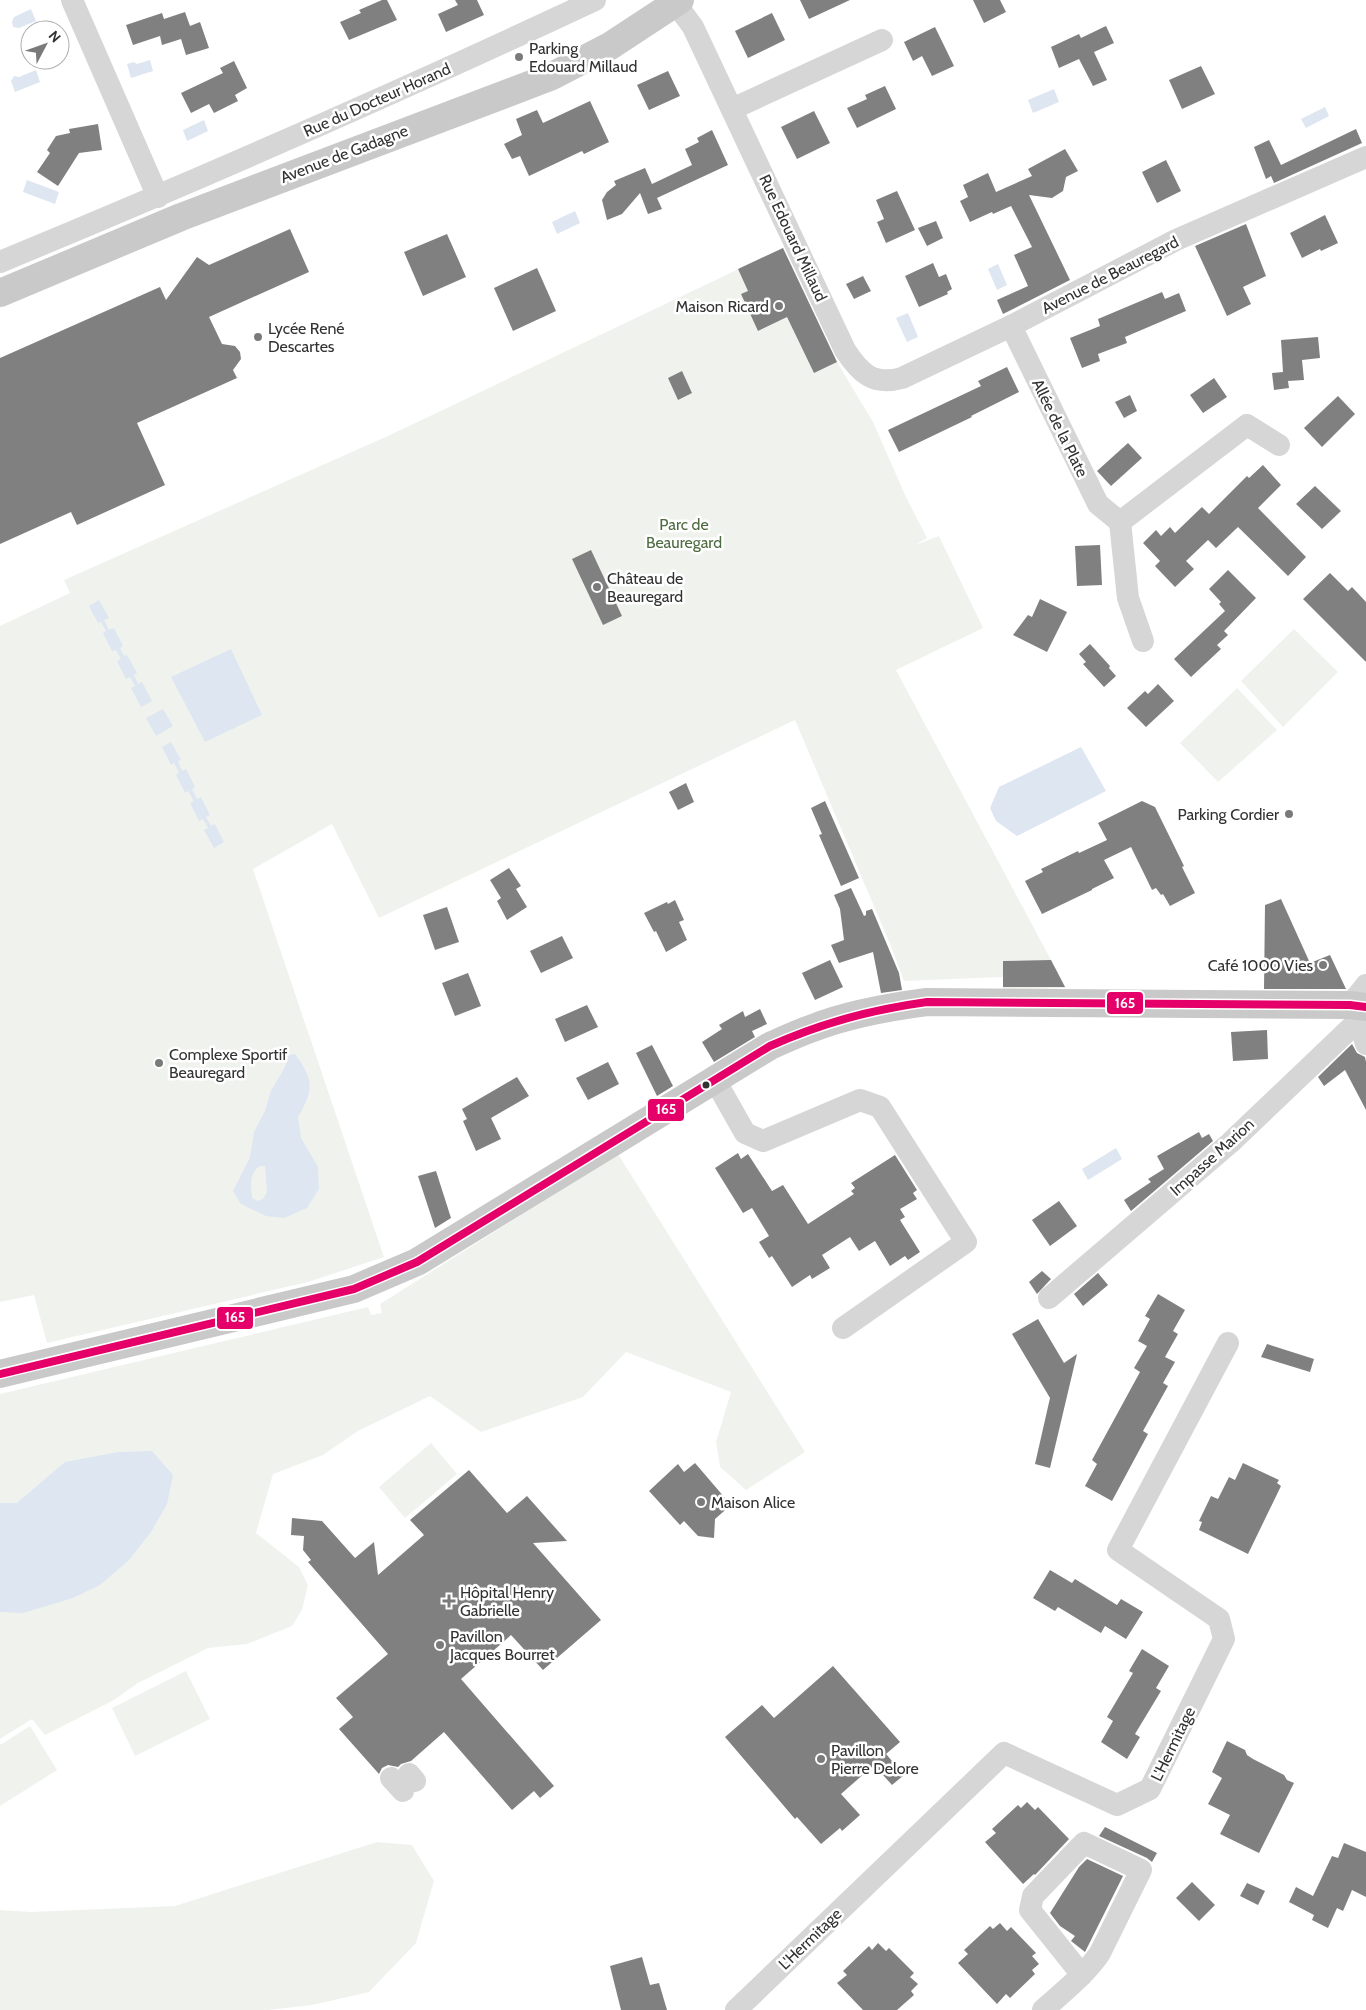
<svg xmlns="http://www.w3.org/2000/svg" width="1366" height="2010" font-family="Cabin,sans-serif">
	<style>
		.green { fill: #f0f3ed }
		.water { fill: #dde6f1; fill-rule: evenodd }
		.building { fill: #808080 }
		.lines { fill: none; stroke-linecap: round; stroke-linejoin: round }
		.minor { stroke: #d6d6d6; stroke-width: 22 }
		.major { stroke: #c9c9c9; stroke-width: 28 }
		.bus-1-casing { stroke: #fff; stroke-width: 11 }
		.bus-1 { stroke: #e50069; stroke-width: 8 }
		.poi-dot { fill: #7a7a7a; stroke: #fff; stroke-width: 2 }
		.bus-dot { fill: #323232; stroke: #fff; stroke-width: 2 }
		.labels { text-anchor: middle; dominant-baseline: central; stroke-width: 5; stroke-linejoin: round; paint-order: stroke }
		.poi-label { font-size: 16px; fill: #323232; stroke: #fff; text-anchor: start }
		.street-label { font-size: 16px; fill: #323232; stroke: #fff }
		.park-label { font-size: 16px; fill: #4f6b41; stroke: #fff }
		.line-badge { stroke: #fff; stroke-width: 2 }
		.badge-label { font-size: 14px; text-anchor: middle; font-weight: bold; fill: #fff }
	</style>
	<rect width="100%" height="100%" fill="#fff"/>
	<g class="green">
		<path d="M783,248l54,114 36,60 33,75 21,41 -12,7 24,-9 44,92 -87,42 170,318 -63,2v-13l-99,4 -14,-37 -95,-224 -416,198 -47,-94 -79,45 131,388 -76,25 -261,61 -13,-48 -34,7v-676l70,-33 -6,-13 326,-145z"/>
		<path d="M1294,629l44,43 -55,55 -42,-46z"/>
		<path d="M1237,688l40,42 -59,52 -38,-39z"/>
		<path d="M618,1154l187,298 -59,38 -26,-23 -4,-25 15,-50 -105,-40 -43,45 -102,35 -51,-36 -72,35 -35,24 -50,19 -17,59 43,34 9,18 -6,25 -10,16 -45,18 -39,4 -70,35 -24,17 -69,35 -13,-16 -32,20v-345l368,-87 3,8 11,-2 -2,-9z"/>
		<path d="M431,1443l26,31 -52,44 -26,-31z"/>
		<path d="M186,1671l24,48 -75,37 -23,-48z"/>
		<path d="M30,1726l27,44 -57,36v-61z"/>
		<path d="M377,1842l35,3 22,36 -18,62 -47,49 -57,13 -44,5h-268v-100l31,2 144,-6z"/>
	</g>
	<g class="water">
		<path d="M31,9l5,12 -17,7 -6,-1 -1,-5 2,-5z"/>
		<path d="M150,60l3,11 -22,7 -4,-14 7,-2 3,2z"/>
		<path d="M36,70l4,12 -25,10 -4,-11 3,-5 5,1z"/>
		<path d="M1054,89l5,13 -26,11 -5,-13z"/>
		<path d="M1325,107l4,9 -23,12 -5,-9z"/>
		<path d="M204,120l4,11 -21,10 -4,-11z"/>
		<path d="M27,180l32,12 -4,12 -32,-12z"/>
		<path d="M575,211l5,12 -23,11 -5,-12z"/>
		<path d="M998,264l9,21 -10,5 -9,-21z"/>
		<path d="M908,313l10,24 -11,5 -11,-24z"/>
		<path d="M99,600l10,18 -5,2 5,10 5,-2 9,18 -3,2 4,8 3,-1 10,18 -3,2 4,9 4,-2 10,19 -11,6 -10,-19 4,-2 -5,-9 -4,2 -9,-18 4,-2 -5,-9 -4,1 -9,-18 3,-2 -5,-9 -3,1 -9,-17z"/>
		<path d="M231,649l31,66 -57,27 -34,-65z"/>
		<path d="M163,709l10,17 -17,10 -10,-18z"/>
		<path d="M171,742l10,18 -3,1 4,10 4,-2 9,18 -3,2 5,10 4,-2 9,18 -4,2 5,9 4,-2 9,18 -10,6 -10,-18 4,-2 -5,-9 -4,2 -9,-18 4,-2 -6,-10 -3,2 -9,-18 3,-3 -5,-9 -3,2 -9,-18z"/>
		<path d="M1081,747l25,44 -89,45 -21,-15 -6,-13 9,-21z"/>
		<path d="M295,1054c19,26 19,36 3,63l3,21 17,29 1,22 -12,19 -23,10 -18,-2 -25,-12 -8,-13 17,-34 4,-25 11,-21 6,-20 14,-24 4,-12zM260,1166h5l2,26 -4,7 -5,2 -6,-3c-1,-13 -3,-25 8,-32z"/>
		<path d="M1116,1148l6,11 -34,21 -6,-11z"/>
		<path d="M152,1451l21,24 -6,29 -16,28 -22,28 -29,25 -27,13 -50,15 -23,-1v-109h17l48,-41 53,-10z"/>
	</g>
	<g class="building">
		<path d="M382,0h5l10,20 -48,20 -9,-18 21,-9 -2,-3z"/>
		<path d="M455,0h22l7,15 -38,17 -8,-18 20,-9z"/>
		<path d="M800,0h50l-41,19z"/>
		<path d="M973,0h27l6,12 -22,11z"/>
		<path d="M185,12l5,14 10,-4 9,26 -23,7 -5,-16 -19,6 -2,-9 -27,9 -7,-20 36,-12 2,6z"/>
		<path d="M772,13l13,27 -37,18 -13,-27z"/>
		<path d="M1106,26l8,17 -20,9 13,28 -14,6 -14,-27 -20,9 -8,-21 28,-13 2,4z"/>
		<path d="M935,27l19,39 -22,10 -10,-20 -9,5 -9,-19z"/>
		<path d="M234,61l13,27 -12,7 3,6 -24,12 -5,-9 -18,9 -10,-20 42,-20 -3,-5z"/>
		<path d="M1201,66l14,28 -33,15 -13,-29z"/>
		<path d="M668,71l12,25 -31,14 -12,-25z"/>
		<path d="M885,86l11,23 -39,19 -10,-20 20,-9 -2,-4z"/>
		<path d="M590,101l19,41 -25,12 -2,-3 -53,25 -9,-20 -8,3 -8,-15 18,-9 -6,-16 21,-9 6,13z"/>
		<path d="M814,111l16,32 -33,16 -16,-32z"/>
		<path d="M98,124l4,26 -23,3 -21,33 -21,-14 13,-19 -3,-3 9,-14 14,-3 -1,-4z"/>
		<path d="M1356,129l6,14 -88,40 -3,-7 -5,3 -12,-32 15,-7 12,25z"/>
		<path d="M712,130l16,35 -71,33 5,11 -14,5 -8,-21 -18,21 -15,6 -5,-20 5,-8 9,-7 -2,-4 31,-13 7,16 40,-19 -7,-16 14,-7 -2,-4z"/>
		<path d="M1065,149l13,22 -12,6 -3,14 -11,7 -23,-3 41,85 -67,34 -6,-14 31,-14 -14,-31 18,-8 -21,-41 -18,8 -1,-2 -22,10 -10,-21 8,-4 -5,-12 25,-12 8,19 36,-16 -4,-7z"/>
		<path d="M1166,160l15,31 -24,12 -15,-31z"/>
		<path d="M897,191l18,39 -29,13 -9,-21 7,-3 -8,-19z"/>
		<path d="M1325,215l13,28 -17,8 -1,-2 -18,9 -12,-25z"/>
		<path d="M936,221l7,17 -16,8 -9,-18z"/>
		<path d="M1246,224l20,52 -23,11 8,17 -24,12 -32,-70z"/>
		<path d="M290,229l19,43 -100,45 13,27 13,2 5,6 1,7 -8,11 4,8 -100,45 28,62 -88,40 -6,-13 -71,32v-186l160,-71 6,13 31,-43 12,8z"/>
		<path d="M447,234l19,43 -43,19 -19,-44z"/>
		<path d="M783,248l54,114 -23,11 -27,-56 -29,14 -17,-37 7,-3 -10,-22z"/>
		<path d="M933,263l6,14 7,-3 6,15 -5,3 1,2 -29,13 -14,-31z"/>
		<path d="M537,268l19,43 -43,20 -19,-43z"/>
		<path d="M863,276l8,15 -17,8 -8,-15z"/>
		<path d="M1162,292l3,7 14,-6 7,18 -61,26 2,6 -29,11 2,7 -18,7 -12,-30 30,-12 -2,-7z"/>
		<path d="M1318,337l2,21 -18,2 2,20 -16,1 1,7 -15,2 -2,-17 11,-1 -2,-32z"/>
		<path d="M1007,367l12,25 -48,24 1,1 -73,35 -11,-22 93,-44 -3,-5z"/>
		<path d="M682,371l10,22 -14,7 -10,-22z"/>
		<path d="M1214,378l13,19 -24,16 -13,-18z"/>
		<path d="M1130,395l7,16 -13,7 -9,-16z"/>
		<path d="M1338,396l17,18 -33,33 -18,-19z"/>
		<path d="M1128,443l14,15 -31,28 -14,-15z"/>
		<path d="M1263,465l18,20 -23,23 48,49 -18,19 -50,-49 -22,21 -8,-8 -22,21 8,8 -19,18 -20,-21 5,-5 -17,-18 13,-13 5,6 9,-9 5,6 27,-26 7,7 38,-38 2,2z"/>
		<path d="M1315,486l26,25 -19,18 -26,-25z"/>
		<path d="M1100,545l2,40 -25,1 -2,-40z"/>
		<path d="M591,550l31,66 -19,9 -31,-66z"/>
		<path d="M1228,570l28,28 -32,33 4,4 -11,10 4,4 -30,28 -17,-18 51,-48 -6,-7 2,-2 -12,-13z"/>
		<path d="M1330,573l18,18 4,-4 14,15v60l-63,-63z"/>
		<path d="M1040,599l27,13 -20,40 -34,-17 15,-20 4,2z"/>
		<path d="M1090,644l20,22 -1,2 7,8 -12,11 -21,-23 3,-2 -7,-8z"/>
		<path d="M1158,684l16,17 -28,26 -19,-19 18,-17 3,3z"/>
		<path d="M686,783l8,19 -16,8 -9,-18z"/>
		<path d="M825,801l34,77 -18,8 -22,-51 3,-1 -11,-26z"/>
		<path d="M1142,801l13,6 29,59 -2,1 13,26 -25,13 -7,-12 -2,1 -5,-7 -4,2 -21,-43 -27,13 10,18 -22,11v1l-50,24 -17,-33 18,-9 -2,-3 37,-18 1,2 28,-13 -9,-17z"/>
		<path d="M509,868l12,18 -5,3 11,18 -20,13 -10,-19 4,-3 -11,-18z"/>
		<path d="M851,888l13,28 2,-1v-4l6,-2 27,64 3,17 -21,3 -8,-41 -34,11 -8,-18 13,-5 -4,-31 -6,-14z"/>
		<path d="M1281,899l29,64 20,-8 16,34h-82l1,-84z"/>
		<path d="M675,900l9,20 -5,2 8,18 -21,12 -10,-21 -2,1 -10,-19 23,-11 1,2z"/>
		<path d="M447,907l12,35 -24,8 -12,-35z"/>
		<path d="M562,936l11,22 -32,15 -11,-22z"/>
		<path d="M830,960l13,27 -28,13 -13,-27z"/>
		<path d="M1051,960l14,27h-62v-26z"/>
		<path d="M468,973l13,33 -26,10 -13,-33z"/>
		<path d="M587,1005l11,22 -33,15 -10,-23z"/>
		<path d="M760,1009l7,15 -15,7 3,6 -41,25 -12,-20 20,-13 -3,-4 24,-14 2,6z"/>
		<path d="M1267,1030l1,29 -35,2 -2,-29z"/>
		<path d="M1352,1044l5,9 8,4 1,5v48l-21,-40 -21,16 -6,-9z"/>
		<path d="M652,1045l21,41 -16,10 -21,-43z"/>
		<path d="M608,1062l11,22 -31,16 -12,-22z"/>
		<path d="M517,1077l12,19 -38,22 10,21 -25,12 -13,-30 4,-2 -5,-10z"/>
		<path d="M1199,1132l3,6 7,-4 4,7 -82,70 -7,-11 27,-18 -3,-3 16,-10 -7,-13z"/>
		<path d="M738,1153l3,6 7,-5 24,37 11,-6 25,39 46,-30 -3,-3 4,-3 -4,-5 44,-28 22,35 -4,3 4,6 -17,10 5,8 -5,3 20,32 -12,8 -3,-4 -15,10 -15,-25 -16,10 -9,-14 -28,18 8,13 -18,11 -2,-4 -18,12 -20,-31 -3,2 -10,-16 10,-6 -17,-28 -9,5 -28,-45z"/>
		<path d="M436,1171l15,47 -16,10 -17,-52z"/>
		<path d="M1059,1201l18,25 -27,20 -18,-26z"/>
		<path d="M1042,1271l9,8 -14,15 -8,-12z"/>
		<path d="M1098,1273l10,12 -25,21 -9,-12z"/>
		<path d="M1158,1294l27,16 -12,21 5,3 -13,23 10,5 -12,21 5,3 -25,45 5,3 -36,67 -27,-15 12,-22 -5,-4 48,-88 -6,-4 13,-22 -9,-5 12,-22 -5,-3z"/>
		<path d="M1038,1319l26,44 13,-9 -27,114 -15,-4 15,-66 -38,-64z"/>
		<path d="M1267,1344l47,15 -4,13 -49,-15z"/>
		<path d="M695,1463l36,42 -16,14 -1,19 -16,-2 -14,-15 -4,4 -31,-34 29,-27 6,8z"/>
		<path d="M1243,1463l36,17 -2,3 4,3 -33,68 -49,-24 3,-8 -3,-1 12,-25 7,3 11,-22 6,3z"/>
		<path d="M469,1470l38,43 20,-17 40,45 -34,2 68,77 -58,50 -32,-35 -50,44 93,107 -14,12 -6,-7 -22,19 -68,-78 -33,29 -10,3 -3,3 -10,-2 -6,3 -3,6 -40,-45 14,-12 -17,-19 52,-44 -80,-92 3,-2 -8,-10 1,-14 -13,-1 1,-17 30,3 33,37 19,-16 4,33 46,-40 -14,-15z"/>
		<path d="M1050,1570l22,13 3,-4 42,26 4,-6 22,13 -17,27 -21,-13 -4,7 -43,-26 -3,4 -22,-13z"/>
		<path d="M1142,1649l27,17 -13,22 5,3 -26,43 5,3 -13,22 -26,-17 12,-21 -6,-4 26,-44 -4,-2z"/>
		<path d="M833,1666l67,76 -14,12 18,21 -12,10 -18,-20 -33,29 19,21 -18,16 -2,-3 -19,16 -24,-27 -2,2 -70,-82 37,-32 12,13z"/>
		<path d="M1227,1741l18,9 2,5 6,4 31,16 3,5 7,3 -35,70 -39,-19 10,-19 -22,-11 14,-26 -10,-6z"/>
		<path d="M1027,1802l8,8 3,-3 31,32 -34,36 -1,-1 -11,10 -38,-42 11,-9 -4,-4 26,-24 3,3z"/>
		<path d="M1105,1827l52,26 -5,9 -5,-4 -48,-22z"/>
		<path d="M1344,1843l22,9v45l-14,-7 -9,21 -6,-3 -9,20 -16,-8 2,-5 -25,-13 7,-15 17,9 19,-40 6,2z"/>
		<path d="M1087,1859l36,17 -38,76 -14,-11 4,-5 -15,-10 -10,-13 29,-46z"/>
		<path d="M1192,1882l23,23 -16,16 -23,-23z"/>
		<path d="M1247,1883l18,8 -7,14 -18,-9z"/>
		<path d="M1000,1923l7,8 4,-4 25,26 -4,3 7,8 -7,6 3,4 -25,24 -4,-4 -9,10 -39,-41 10,-9 -4,-4 26,-24 3,3z"/>
		<path d="M878,1943l8,8 3,-3 25,25 -4,4 8,7 -7,7 3,4 -17,15h-34l-26,-27 10,-8 -4,-4 26,-25 3,4z"/>
		<path d="M642,1957l8,28 9,-2 8,27h-46l-11,-44z"/>
	</g>
	<g class="lines">
		<g class="minor">
			<path d="M72,0l86,197"/>
			<path d="M673,0l20,27 152,323c15,23 28,36 57,28l109,-52 165,-86 190,-83"/>
			<path d="M732,109l150,-69"/>
			<path d="M0,262c200,-83 399,-170 595,-262"/>
			<path d="M1011,326l87,178 22,18 127,-97 32,20"/>
			<path d="M1120,522l8,76 15,43"/>
			<path d="M1350,1005l16,-20"/>
			<path d="M1359,1020l7,24"/>
			<path d="M715,1080l30,53 18,8 97,-41 20,7 86,135 -123,86"/>
			<path d="M1049,1298l181,-155 129,-123 7,-13"/>
			<path d="M409,1774l6,7"/>
			<path d="M391,1778l12,13"/>
			<path d="M736,2010l268,-257 113,52 33,-16 74,-150 -5,-20 -101,-69 110,-207"/>
			<path d="M1043,2010c20,-18 42,-35 57,-57l41,-83 -57,-27 -51,53 -3,14 52,65"/>
		</g>
		<g class="major">
			<path d="M0,293l181,-76 369,-140 60,-31 70,-46"/>
			<path d="M0,1374l354,-85 63,-27 353,-216c14,-6 28,-13 43,-18 36,-14 76,-21 114,-26l423,3 16,2"/>
		</g>
		<defs>
			<path id="bus-1" d="M0,1374l354,-85 63,-27 353,-216c52,-23 100,-36 157,-44l423,3 16,2"/>
		</defs>
		<use href="#bus-1" class="bus-1-casing"/>
		<use href="#bus-1" class="bus-1"/>
	</g>
	<g class="poi-dot">
		<circle cx="519" cy="57" r="5"/>
		<circle cx="779" cy="306" r="5"/>
		<circle cx="258" cy="337" r="5"/>
		<circle cx="597" cy="587" r="5"/>
		<circle cx="1289" cy="814" r="5"/>
		<circle cx="1323" cy="965" r="5"/>
		<circle cx="159" cy="1063" r="5"/>
		<circle cx="701" cy="1502" r="5"/>
		<path d="M446.5 1593.5h5v5h5v5h-5v5h-5v-5h-5v-5h5z"/>
		<circle cx="440" cy="1645" r="5"/>
		<circle cx="821" cy="1759" r="5"/>
	</g>
	<circle class="bus-dot" cx="706" cy="1085" r="4.5"/>
	<g class="labels">
		<g class="poi-label">
			<text x="529" y="48">Parking<tspan x="529" dy="18">Edouard Millaud</tspan></text>
			<text x="769" y="306" text-anchor="end">Maison Ricard</text>
			<text x="268" y="328">Lycée René<tspan x="268" dy="18">Descartes</tspan></text>
			<text x="607" y="578">Château de<tspan x="607" dy="18">Beauregard</tspan></text>
			<text x="1279" y="814" text-anchor="end">Parking Cordier</text>
			<text x="1313" y="965" text-anchor="end">Café 1000 Vies</text>
			<text x="169" y="1054">Complexe Sportif<tspan x="169" dy="18">Beauregard</tspan></text>
			<text x="711" y="1502">Maison Alice</text>
			<text x="460" y="1592">Hôpital Henry<tspan x="460" dy="18">Gabrielle</tspan></text>
			<text x="450" y="1636">Pavillon<tspan x="450" dy="18">Jacques Bourret</tspan></text>
			<text x="831" y="1750">Pavillon<tspan x="831" dy="18">Pierre Delore</tspan></text>
		</g>
		<g class="street-label">
			<text transform="translate(377 100) rotate(-24)">Rue du Docteur Horand</text>
			<text transform="translate(344 154) rotate(-21)">Avenue de Gadagne</text>
			<text transform="translate(793 238) rotate(65)">Rue Edouard Millaud</text>
			<text transform="translate(1110 275) rotate(-27)">Avenue de Beauregard</text>
			<text transform="translate(1060 428) rotate(64)">Allée de la Plate</text>
			<text transform="translate(1212 1157) rotate(-42)">Impasse Marion</text>
			<text transform="translate(1173 1744) rotate(-64)">L'Hermitage</text>
			<text transform="translate(810 1939) rotate(-44)">L'Hermitage</text>
		</g>
		<g class="park-label">
			<text x="684" y="524">Parc de<tspan x="684" dy="18">Beauregard</tspan></text>
		</g>
	</g>
	<g class="line-badge">
		<rect x="1106" y="991" width="38" height="24" rx="5" fill="#e50069"/>
		<rect x="647" y="1098" width="38" height="24" rx="5" fill="#e50069"/>
		<rect x="216" y="1306" width="38" height="24" rx="5" fill="#e50069"/>
	</g>
	<g class="badge-label">
		<text x="1125" y="1008">165</text>
		<text x="666" y="1114">165</text>
		<text x="235" y="1322">165</text>
	</g>
	<g transform="translate(45 45) rotate(49)"><circle r="24" fill="#ffffff" stroke="#adadad"/>
	<path d="M0-4L9 19L0 12L-9 19Z" fill="#7a7a7a"/>
	<text y="-8" font-size="14" font-weight="bold" text-anchor="middle" fill="#323232">N</text>
	</g>
</svg>
